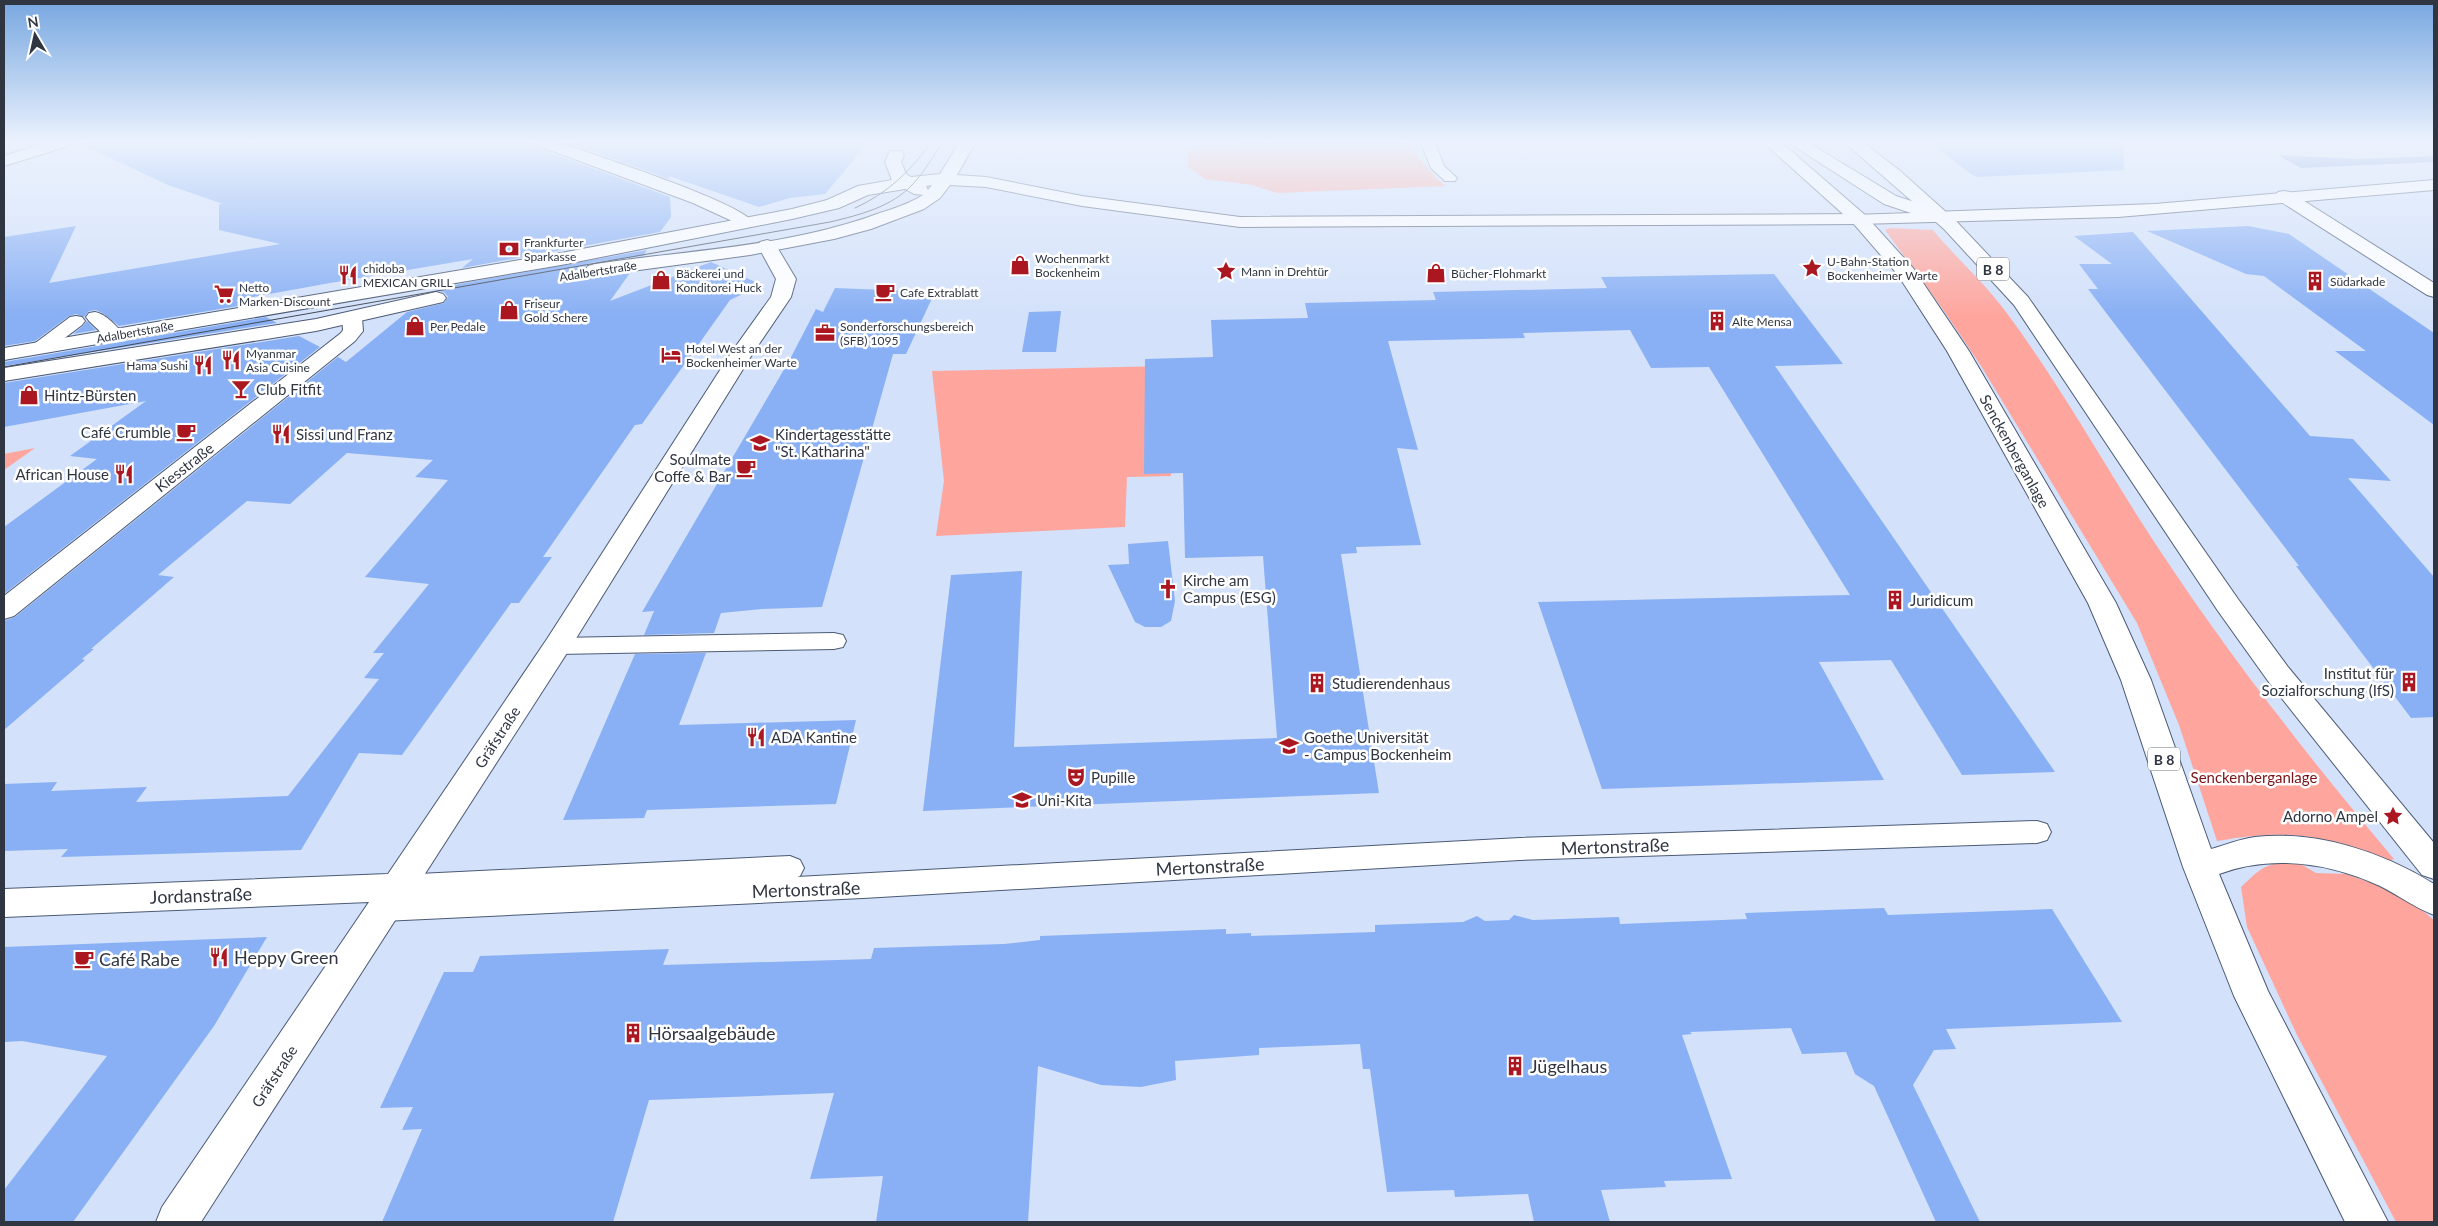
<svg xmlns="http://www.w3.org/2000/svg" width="2438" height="1226" font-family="Lato,sans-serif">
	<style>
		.green { fill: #fea69e }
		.water { fill: #6d93d5 }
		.building { fill: #89b0f4 }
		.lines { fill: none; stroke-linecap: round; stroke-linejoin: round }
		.service-casing { stroke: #4b5a75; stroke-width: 2 }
		.minor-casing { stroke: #4b5a75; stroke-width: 2 }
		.tertiary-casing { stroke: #4b5a75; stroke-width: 2 }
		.secondary-casing { stroke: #4b5a75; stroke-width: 2 }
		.primary-casing { stroke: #4b5a75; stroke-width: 2 }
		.service { fill: #fff; fill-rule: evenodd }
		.minor { fill: #fff; fill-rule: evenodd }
		.tertiary { fill: #fff; fill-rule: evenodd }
		.secondary { fill: #fff; fill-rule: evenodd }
		.primary { fill: #fff; fill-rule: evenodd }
		.tram { stroke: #414956; stroke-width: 1 }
		.labels { text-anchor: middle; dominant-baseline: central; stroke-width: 5; stroke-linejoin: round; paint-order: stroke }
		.far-poi-label { font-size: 12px; fill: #2f3642; stroke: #fff; text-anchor: start }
		.far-street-label { font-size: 12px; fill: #2f3642; stroke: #fff }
		.shield { fill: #fff; stroke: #6d727b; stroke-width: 1 }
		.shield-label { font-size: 14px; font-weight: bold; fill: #2f3642 }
		.poi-label { font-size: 15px; fill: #2f3642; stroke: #fff; text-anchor: start }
		.street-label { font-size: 15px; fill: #2f3642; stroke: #fff }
		.park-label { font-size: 15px; fill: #7b1217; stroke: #fff }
		.near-street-label { font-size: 18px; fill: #2f3642; stroke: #fff }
		.near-poi-label { font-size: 18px; fill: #2f3642; stroke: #fff; text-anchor: start }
	</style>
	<rect width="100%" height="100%" fill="#d3e1fa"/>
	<g class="green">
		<path d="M1239,143h167l31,36 9,7 -169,7 -25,-8 -47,-6 -17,-12v-17z"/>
		<path d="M1890,228l43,2c23,28 51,52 73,82 49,66 90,138 134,208 76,119 163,231 254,339l-6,2c-68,-26 -98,-33 -171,-20l-38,-116 -42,-102 -156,-257 -39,-58 -57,-78z"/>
		<path d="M1168,366l3,110 -44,1 -2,50 -189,9 8,-55 -12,-110z"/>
		<path d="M35,448l-31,22v-16z"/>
		<path d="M2297,862l19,11 30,1 41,14 31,19 16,13v302h-38l-99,-187 -50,-108 -6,-40c22,-21 24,-24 56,-25z"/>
	</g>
	<path class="water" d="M2278,155l81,4 75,-3v6l-133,6z"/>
	<g class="building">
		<path d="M79,143h456l3,5 132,49 1,20 -11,15 -198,36 11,-9 -143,24 -94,17 8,5 -125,21 -15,-12 -8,-4 -7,1 -5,6 -8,-3 -7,2 -34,25 -31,5v-109l72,-11 -27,57 231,-39 -61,-14v-26h4l-55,-19z"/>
		<path d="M569,143h299l-43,51 -35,4 -31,9 -90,-31v3z"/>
		<path d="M1931,143h192l1,27 -145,7 -7,-2z"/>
		<path d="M2248,226l41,8 145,99v92l-99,-74h31l-102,-75 -18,-2 -99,-43z"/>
		<path d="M2133,232l177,204 43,3 38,42 -43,-3 86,99v140l-23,1 -115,-152h3l-211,-277h10l-19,-25h33l-38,-28z"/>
		<path d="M647,250l-4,6 -48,6 -8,2 -4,6 4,6 8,2 35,-5 -20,28 101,-39 51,23 -32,15 -88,124 -7,1 -39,56 -53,76h9l-33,46h-8l-109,152 -43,-2 -58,97 -240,7 7,-8 -64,2v-67l53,-2 -6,9 96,-4 -11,15 152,-6 91,-117 -15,-1 20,-25h-11l56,-69 -64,-7 83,-97 -33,-3 18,-17 -86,-7 -57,51 -43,-3 -89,74 16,2 -83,72h3l-12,10 3,1 -81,70v-109l11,-4 323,-260 8,5 61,-50 37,-9 4,-6 -4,-5 -10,-2 3,-2z"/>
		<path d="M1774,274l69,90 -68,2 280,406 -93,3 -71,-115 -72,2 65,118 -282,9 -64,-187 312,-7 -141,-228 -58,1 -21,-38 -107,3 2,5 -137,3 30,109 -21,-2 24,97 -65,2 1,6 -16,1 38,239 -456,18 28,-236 71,-4 -8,176 263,-9 -14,-182 -78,2 -2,-85 -39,1 1,-115 68,-2 -2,-37 97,-2 -3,-15 131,-3 -3,-8 174,-4 -6,-11z"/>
		<path d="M835,288l100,4 -29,62h-13l-71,253 -60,2 -41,4 -7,20 -70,2 10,-24 -12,1 147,-251 27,-52 7,3z"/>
		<path d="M1061,311l-5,41h-34l7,-40z"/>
		<path d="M266,317l11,6 -273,43v-4z"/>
		<path d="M87,321l9,9 -23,4 10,-8z"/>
		<path d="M299,336l21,11 -316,247v-67l93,-68 -27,-3 76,-55 -142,26v-44z"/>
		<path d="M1168,541l7,60 -4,20 -10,6h-16l-10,-5 -27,-57 21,-1 -1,-20z"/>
		<path d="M706,653l-27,72 177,-5 -20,84 -189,6 -3,8 -81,2 72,-166z"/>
		<path d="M1884,908l4,7 164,-6 70,113 -176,7 10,20 -22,1 -21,35 67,137h-44l-62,-136 -19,-12 -9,-22 -44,2 -11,-26 -101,4 2,2 -10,1 50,144 -68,2 2,6 -65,3 9,32h-76l-6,-28 -73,3 -1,-7 -67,2 -17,-123h-7l-3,-25 -101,4v7l-84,6 1,19 -35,7 -40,-2 -63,-19 -10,156h-152l7,-46 -73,3 24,-86 -185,7 -36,122h-231l40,-93 -20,1 11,-23 -33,1 64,-136h29l7,-16 189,-7 -6,16 208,-6 3,-11 130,-4 36,-4v-4l186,-7v5l25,-1v3l124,-4v-7l88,-3 14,-6 8,5 24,-1 5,-5 19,5 86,-3 1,7 127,-5 -2,-6z"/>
		<path d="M267,937l-53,89 -141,196h-69v-32l103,-134 -85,-15 -18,1v-95z"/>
	</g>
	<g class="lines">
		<defs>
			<g id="service">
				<path d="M1421,143h14l9,23 13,12 -2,3h-10l-14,-13z"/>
				<path d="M95,312c11,2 23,15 29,24l-3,4h-12l-20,-19 -3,-4 3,-4z"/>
				<path d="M76,316l6,1 3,4 -3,4 -36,27h-12l-3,-4 3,-4 36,-27z"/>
				<path d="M834,633l9,2 3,6 -3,6 -9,2 -277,5 -9,-2 -3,-6 3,-6 9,-2z"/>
				<path d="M2037,821l10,3 4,8 -4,8 -10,3 -517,17 -657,38 -480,23 -11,-3 -4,-9 4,-9 18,-4 -7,-9 5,-8 10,-4 392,-19 10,4 4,8 -4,8 -3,1 723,-39z"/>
			</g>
			<g id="minor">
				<path d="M44,143h26l-2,3 -64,20v-10z"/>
				<path d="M537,143h25c33,13 177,58 192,80l-3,4h-12l-9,-7 -37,-17 -154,-57z"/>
				<path d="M2284,191l6,1 144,91v14l-7,-2 -149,-95 -3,-4 3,-4z"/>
				<path d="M767,240l7,2 22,37 -5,18 -38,56 -186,300 -366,569h-45l6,-15 207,-305 -365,15v-28l384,-15 159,-235 184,-286 40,-56 5,-18 -18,-33 2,-4z"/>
				<path d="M352,312l7,2 3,4 1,13 -8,10 -341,275 -10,3v-23l337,-263 2,-3 -1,-12 3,-4z"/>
			</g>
			<g id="tertiary">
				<path d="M959,143h16l-18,32 29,2 96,19 158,21 619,-3 6,1 3,4 -3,4 -6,1 -619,3 -158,-21 -96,-19 -36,-2 -10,13 -16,11 -53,20 -37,10 -84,16 -155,21 -7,-2 -3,-4 3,-4 7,-2c94,-14 192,-17 282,-50 15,-5 32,-10 46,-19l-9,-1 -9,-5 -37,6 -29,13 -47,11 -231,46 -557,95v-12l557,-95 231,-44 35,-9 31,-14 34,-6 -7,-18 5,-11h12l2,4 -3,7 5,12 5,3 29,-3zM932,185l-4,5 -2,-4z"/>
				<path d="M436,292l7,2 3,4 -3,4 -127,29 -312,50v-13l312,-49z"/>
			</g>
			<path id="secondary" d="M1789,143h20l87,53 34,11 2,5 223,-8 279,-24v10l-316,27 -259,7 -6,-1 -3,-4 3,-4 58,-2 -27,-9z"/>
			<g id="primary">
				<path d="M1764,143h18l83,72 48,53 56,83 147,252 35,77 60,169c14,-4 29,-10 44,-12 61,-7 128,15 179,47v31c-19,-7 -36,-20 -54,-29 -50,-23 -108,-32 -161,-12l49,117 120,231h-43l-111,-226 -51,-129 -62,-187 -33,-77 -141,-252 -49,-76 -45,-52z"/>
				<path d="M1845,143h19l35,27 57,51 72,76 210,302 50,68 146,176v36l-12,-4 -154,-194 -50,-70 -204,-306 -70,-76z"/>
			</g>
		</defs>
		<use href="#service" class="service-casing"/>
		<use href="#minor" class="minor-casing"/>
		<use href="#tertiary" class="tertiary-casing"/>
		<use href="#secondary" class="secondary-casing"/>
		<use href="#primary" class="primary-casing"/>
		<use href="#service" class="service"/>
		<use href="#minor" class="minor"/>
		<use href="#tertiary" class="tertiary"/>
		<use href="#secondary" class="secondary"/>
		<use href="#primary" class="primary"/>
		<g class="tram">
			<path d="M855,208c33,-15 54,-36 76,-65"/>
			<path d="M4,367l826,-145c29,-7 62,-15 83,-38 11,-12 20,-27 29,-41"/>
		</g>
	</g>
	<linearGradient id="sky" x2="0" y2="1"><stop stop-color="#77a7e0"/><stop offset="0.45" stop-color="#ebf2fd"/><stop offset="1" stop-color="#ebf2fd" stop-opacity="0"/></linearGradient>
	<rect width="2438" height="315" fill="url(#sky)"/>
	<defs>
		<symbol id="bank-bare" viewBox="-9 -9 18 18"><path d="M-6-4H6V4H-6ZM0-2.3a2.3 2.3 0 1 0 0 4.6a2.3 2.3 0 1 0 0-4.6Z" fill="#ab1721" stroke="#fff" stroke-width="2.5" paint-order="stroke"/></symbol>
		<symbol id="shop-bare" viewBox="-9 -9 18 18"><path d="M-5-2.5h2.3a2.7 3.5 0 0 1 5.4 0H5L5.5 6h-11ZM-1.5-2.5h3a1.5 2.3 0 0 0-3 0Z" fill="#ab1721" stroke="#fff" stroke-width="2.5" paint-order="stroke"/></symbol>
		<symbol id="sight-bare" viewBox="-9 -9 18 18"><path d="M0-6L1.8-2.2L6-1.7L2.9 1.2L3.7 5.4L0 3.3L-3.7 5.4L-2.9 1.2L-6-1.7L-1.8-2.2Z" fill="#ab1721" stroke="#fff" stroke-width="2.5" paint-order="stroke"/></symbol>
		<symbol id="restaurant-bare" viewBox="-9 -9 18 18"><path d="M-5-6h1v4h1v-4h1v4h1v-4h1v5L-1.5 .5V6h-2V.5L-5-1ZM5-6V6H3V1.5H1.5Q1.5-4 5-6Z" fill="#ab1721" stroke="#fff" stroke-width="2.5" paint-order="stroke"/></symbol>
		<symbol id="building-bare" viewBox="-9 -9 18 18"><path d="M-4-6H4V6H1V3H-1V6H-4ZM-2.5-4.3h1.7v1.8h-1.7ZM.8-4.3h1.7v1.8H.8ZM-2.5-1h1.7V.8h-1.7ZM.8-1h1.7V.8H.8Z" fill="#ab1721" stroke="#fff" stroke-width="2.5" paint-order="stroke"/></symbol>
		<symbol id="cafe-bare" viewBox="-9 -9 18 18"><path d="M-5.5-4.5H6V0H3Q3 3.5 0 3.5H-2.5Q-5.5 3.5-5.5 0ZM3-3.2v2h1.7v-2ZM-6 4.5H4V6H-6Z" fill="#ab1721" stroke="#fff" stroke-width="2.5" paint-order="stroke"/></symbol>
		<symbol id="supermarket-bare" viewBox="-9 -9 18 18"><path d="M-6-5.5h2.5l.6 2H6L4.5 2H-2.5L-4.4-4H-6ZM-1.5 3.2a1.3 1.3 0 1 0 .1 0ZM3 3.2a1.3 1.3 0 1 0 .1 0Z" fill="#ab1721" stroke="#fff" stroke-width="2.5" paint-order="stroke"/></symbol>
		<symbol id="office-bare" viewBox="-9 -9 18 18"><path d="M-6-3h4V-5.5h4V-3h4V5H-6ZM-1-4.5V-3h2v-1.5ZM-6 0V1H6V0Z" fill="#ab1721" stroke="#fff" stroke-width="2.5" paint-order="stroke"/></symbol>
		<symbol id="hotel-bare" viewBox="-9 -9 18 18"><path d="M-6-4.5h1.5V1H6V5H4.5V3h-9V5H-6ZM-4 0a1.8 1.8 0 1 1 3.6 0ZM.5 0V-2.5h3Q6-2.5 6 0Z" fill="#ab1721" stroke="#fff" stroke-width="2.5" paint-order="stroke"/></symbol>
		<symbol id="bar-bare" viewBox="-9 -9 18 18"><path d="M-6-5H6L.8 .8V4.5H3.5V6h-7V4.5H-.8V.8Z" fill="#ab1721" stroke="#fff" stroke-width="2.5" paint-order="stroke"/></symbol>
		<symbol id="school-bare" viewBox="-9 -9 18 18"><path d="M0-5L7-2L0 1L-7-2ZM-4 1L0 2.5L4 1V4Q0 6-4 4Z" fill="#ab1721" stroke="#fff" stroke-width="2.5" paint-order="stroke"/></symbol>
		<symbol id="church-bare" viewBox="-9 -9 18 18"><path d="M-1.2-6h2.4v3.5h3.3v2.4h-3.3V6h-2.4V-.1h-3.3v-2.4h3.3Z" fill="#ab1721" stroke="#fff" stroke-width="2.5" paint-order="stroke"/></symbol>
		<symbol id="university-bare" viewBox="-9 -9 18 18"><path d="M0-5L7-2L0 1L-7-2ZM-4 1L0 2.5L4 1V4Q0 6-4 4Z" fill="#ab1721" stroke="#fff" stroke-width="2.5" paint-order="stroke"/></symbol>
		<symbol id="theatre-bare" viewBox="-9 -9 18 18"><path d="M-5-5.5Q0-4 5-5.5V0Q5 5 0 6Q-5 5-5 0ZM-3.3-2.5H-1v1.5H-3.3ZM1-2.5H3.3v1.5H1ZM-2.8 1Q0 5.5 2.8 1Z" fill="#ab1721" stroke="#fff" stroke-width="2.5" paint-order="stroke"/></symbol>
	</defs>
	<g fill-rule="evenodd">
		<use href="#bank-bare" x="495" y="235" width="28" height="28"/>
		<use href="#shop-bare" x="1006" y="251" width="28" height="28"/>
		<use href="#sight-bare" x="1798" y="254" width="28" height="28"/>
		<use href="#sight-bare" x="1212" y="257" width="28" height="28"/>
		<use href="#shop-bare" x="1422" y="259" width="28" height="28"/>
		<use href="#restaurant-bare" x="334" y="261" width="28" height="28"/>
		<use href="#shop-bare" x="647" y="266" width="28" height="28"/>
		<use href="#building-bare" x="2301" y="267" width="28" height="28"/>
		<use href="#cafe-bare" x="871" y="278" width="28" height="28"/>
		<use href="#supermarket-bare" x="210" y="280" width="28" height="28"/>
		<use href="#shop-bare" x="495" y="296" width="28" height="28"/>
		<use href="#building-bare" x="1703" y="307" width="28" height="28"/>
		<use href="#shop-bare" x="401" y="312" width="28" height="28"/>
		<use href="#office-bare" x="811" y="319" width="28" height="28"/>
		<use href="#hotel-bare" x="657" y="341" width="28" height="28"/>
		<use href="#restaurant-bare" x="217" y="346" width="28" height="28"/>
		<use href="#restaurant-bare" x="189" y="351" width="28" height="28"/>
		<use href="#bar-bare" x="227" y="375" width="28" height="28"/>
		<use href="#shop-bare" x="15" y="381" width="28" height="28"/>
		<use href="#cafe-bare" x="172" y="418" width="28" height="28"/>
		<use href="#restaurant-bare" x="267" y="420" width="28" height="28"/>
		<use href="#school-bare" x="746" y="429" width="28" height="28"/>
		<use href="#cafe-bare" x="732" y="454" width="28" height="28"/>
		<use href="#restaurant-bare" x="110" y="460" width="28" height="28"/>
		<use href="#church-bare" x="1154" y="575" width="28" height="28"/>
		<use href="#building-bare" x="1881" y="586" width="28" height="28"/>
		<use href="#building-bare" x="2395" y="668" width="28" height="28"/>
		<use href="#building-bare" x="1303" y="669" width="28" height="28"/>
		<use href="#restaurant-bare" x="742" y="723" width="28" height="28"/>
		<use href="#university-bare" x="1275" y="732" width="28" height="28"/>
		<use href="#theatre-bare" x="1062" y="763" width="28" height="28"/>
		<use href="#school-bare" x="1008" y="786" width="28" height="28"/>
		<use href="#sight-bare" x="2379" y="802" width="28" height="28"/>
		<use href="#restaurant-bare" x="205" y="943" width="28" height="28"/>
		<use href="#cafe-bare" x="70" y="945" width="28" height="28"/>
		<use href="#building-bare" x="619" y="1019" width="28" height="28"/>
		<use href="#building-bare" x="1501" y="1052" width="28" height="28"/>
	</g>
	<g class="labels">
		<g class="far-poi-label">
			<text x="524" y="242">Frankfurter<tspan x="524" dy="14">Sparkasse</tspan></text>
			<text x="1035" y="258">Wochenmarkt<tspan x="1035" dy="14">Bockenheim</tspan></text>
			<text x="1827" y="261">U-Bahn-Station<tspan x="1827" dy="14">Bockenheimer Warte</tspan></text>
			<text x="363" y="268">chidoba<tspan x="363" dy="14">MEXICAN GRILL</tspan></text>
			<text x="1241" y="271">Mann in Drehtür</text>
			<text x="676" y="273">Bäckerei und<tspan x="676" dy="14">Konditorei Huck</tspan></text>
			<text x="1451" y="273">Bücher-Flohmarkt</text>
			<text x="2330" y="281">Südarkade</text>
			<text x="239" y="287">Netto<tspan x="239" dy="14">Marken-Discount</tspan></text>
			<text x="900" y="292">Cafe Extrablatt</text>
			<text x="524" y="303">Friseur<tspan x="524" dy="14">Gold Schere</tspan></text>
			<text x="1732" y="321">Alte Mensa</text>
			<text x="430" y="326">Per Pedale</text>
			<text x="840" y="326">Sonderforschungsbereich<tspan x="840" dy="14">(SFB) 1095</tspan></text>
			<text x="686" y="348">Hotel West an der<tspan x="686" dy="14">Bockenheimer Warte</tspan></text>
			<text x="246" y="353">Myanmar<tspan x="246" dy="14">Asia Cuisine</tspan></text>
			<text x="188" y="365" text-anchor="end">Hama Sushi</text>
		</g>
		<g class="far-street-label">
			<text transform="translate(598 271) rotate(-9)">Adalbertstraße</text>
			<text transform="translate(135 332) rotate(-10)">Adalbertstraße</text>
		</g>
		<g class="shield">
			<rect x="1977" y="257.5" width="32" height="23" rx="4"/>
			<rect x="2148" y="747.5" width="32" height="23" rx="4"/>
		</g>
		<g class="shield-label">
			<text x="1993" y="269">B 8</text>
			<text x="2164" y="759">B 8</text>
		</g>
		<g class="poi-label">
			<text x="256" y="389">Club Fitfit</text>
			<text x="44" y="395">Hintz-Bürsten</text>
			<text x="171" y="432" text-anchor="end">Café Crumble</text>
			<text x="296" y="434">Sissi und Franz</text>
			<text x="775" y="434">Kindertagesstätte<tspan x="775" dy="17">"St. Katharina"</tspan></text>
			<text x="731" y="459" text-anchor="end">Soulmate<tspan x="731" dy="17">Coffe &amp; Bar</tspan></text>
			<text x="109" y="474" text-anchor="end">African House</text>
			<text x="1183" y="580">Kirche am<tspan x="1183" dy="17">Campus (ESG)</tspan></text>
			<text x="1910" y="600">Juridicum</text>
			<text x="2394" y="673" text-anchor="end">Institut für<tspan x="2394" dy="17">Sozialforschung (IfS)</tspan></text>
			<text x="1332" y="683">Studierendenhaus</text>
			<text x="771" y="737">ADA Kantine</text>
			<text x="1304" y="737">Goethe Universität<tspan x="1304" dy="17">- Campus Bockenheim</tspan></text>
			<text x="1091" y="777">Pupille</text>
			<text x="1037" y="800">Uni-Kita</text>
			<text x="2378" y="816" text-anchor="end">Adorno Ampel</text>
		</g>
		<g class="street-label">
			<text transform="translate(2015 451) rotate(61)">Senckenberganlage</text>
			<text transform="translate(184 467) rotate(-38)">Kiesstraße</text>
			<text transform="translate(497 737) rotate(-57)">Gräfstraße</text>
			<text transform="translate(274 1076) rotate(-57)">Gräfstraße</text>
		</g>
		<g class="park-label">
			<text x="2254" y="777">Senckenberganlage</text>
		</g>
		<g class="near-street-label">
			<text transform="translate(1615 846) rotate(-2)">Mertonstraße</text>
			<text transform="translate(1210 866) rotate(-3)">Mertonstraße</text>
			<text transform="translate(806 889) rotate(-2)">Mertonstraße</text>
			<text transform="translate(201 895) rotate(-2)">Jordanstraße</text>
		</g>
		<g class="near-poi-label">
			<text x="234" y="957">Heppy Green</text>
			<text x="99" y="959">Café Rabe</text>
			<text x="648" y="1033">Hörsaalgebäude</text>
			<text x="1530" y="1066">Jügelhaus</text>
		</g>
	</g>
	<rect width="2438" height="1226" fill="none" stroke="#2f3642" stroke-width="10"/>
	<g transform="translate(35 35) rotate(351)" stroke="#ffffff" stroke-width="4" paint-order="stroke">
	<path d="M0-4L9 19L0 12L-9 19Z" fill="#2f3642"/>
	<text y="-8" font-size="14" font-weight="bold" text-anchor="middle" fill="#2f3642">N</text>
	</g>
</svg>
